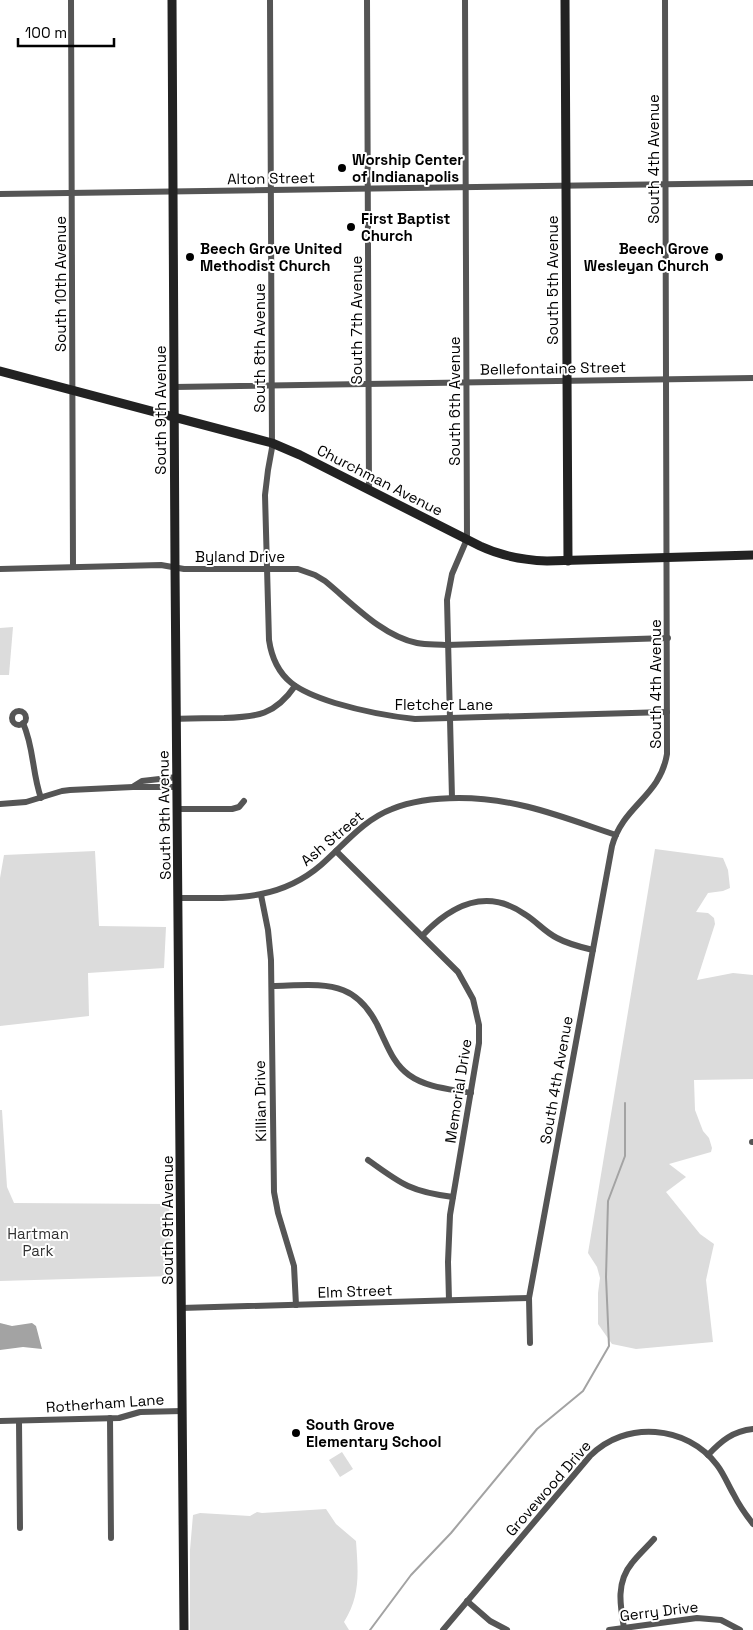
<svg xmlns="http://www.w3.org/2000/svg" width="753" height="1630" font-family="'Space Grotesk',sans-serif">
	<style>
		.green { fill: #dcdcdc }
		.water { fill: #a3a3a3 }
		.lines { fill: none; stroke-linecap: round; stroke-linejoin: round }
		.stream { stroke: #a3a3a3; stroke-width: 2 }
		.street { stroke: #555; stroke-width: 6 }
		.secondary { stroke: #222; stroke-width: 9 }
		.poi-dot { fill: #000; stroke: #fff; stroke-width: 2 }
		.labels { text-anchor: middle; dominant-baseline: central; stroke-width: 4; stroke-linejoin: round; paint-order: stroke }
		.poi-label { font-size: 15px; font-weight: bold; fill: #000; stroke: #fff; text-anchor: start }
		.street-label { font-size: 15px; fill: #000; stroke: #fff }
		.park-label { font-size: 15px; fill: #333; stroke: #fff }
	</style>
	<rect width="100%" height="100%" fill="#fff"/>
	<g class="green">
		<path d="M13,627l-4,48h-9v-47z"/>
		<path d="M655,849l68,9 5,12 2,18 -7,3 -15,2 -12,19 12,1 6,5 1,6 -18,56 36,-7 20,2v104l-59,1 1,30 8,21 6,7 3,10 -1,4 -42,12 17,13 -20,15 34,42 14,10 -8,36 7,62 -77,7 -24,-5 -14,-20v-31l2,-15 -3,-11 -9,-14z"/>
		<path d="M95,851l4,75 67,1 -2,41 -76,5 1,43 -89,10v-148l4,-23z"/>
		<path d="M0,1110h2l5,77 7,16 155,1 3,72 -172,5z"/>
		<path d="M342,1452l11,17 -13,8 -11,-17z"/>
		<path d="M326,1509l10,15 20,17c2,30 5,54 -12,81l5,8h-159v-80l3,-35 7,-2 50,3 7,-4 5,1z"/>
	</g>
	<path class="water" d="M0,1323l12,3 20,-3 4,3 6,23 -19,-2 -23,3z"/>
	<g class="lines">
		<path class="stream" d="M370,1630l41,-55 40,-42 86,-104 46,-38 26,-45 -3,-69 2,-76 17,-45v-53"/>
		<g class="street">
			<path d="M71,0l2,567"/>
			<path d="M270,0l2,448 -4,22 -3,25 4,145c6,41 31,52 66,63 27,8 52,13 80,16l252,-7"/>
			<path d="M367,0l2,490"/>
			<path d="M0,194l753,-11"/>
			<path d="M174,387l579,-9"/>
			<path d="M0,569l161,-4 23,4h114l17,6 10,6c27,22 57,55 92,62 10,2 20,1 30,2l221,-7"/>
			<circle cx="19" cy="718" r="7"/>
			<path d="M176,719c16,-1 32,-1 48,-1 33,-1 51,-3 71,-32"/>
			<path d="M23,723c11,24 9,50 18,75"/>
			<path d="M134,786l8,-5 35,-4"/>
			<path d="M452,798l-5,-198 5,-26 15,-35 -2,-539"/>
			<path d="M0,804l26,-2 36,-11 8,-1 63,-3h44"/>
			<path d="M177,809h55l7,-2 5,-6"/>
			<path d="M336,851l122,121 15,27 6,26v18l-29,172 -2,47 1,38"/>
			<path d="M261,895l7,35 3,30 3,232 4,21 16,53 2,39"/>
			<path d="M178,898c54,0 100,4 143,-33 23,-20 42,-45 71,-56 22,-9 43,-11 67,-11 58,0 103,19 157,37"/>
			<path d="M422,936c29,-31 65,-49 104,-21 11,7 19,17 31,23 11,6 23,9 36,12"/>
			<path d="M272,986c53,-1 86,-9 110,49 7,15 13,30 27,40 18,13 42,14 62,18"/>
			<path d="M752,1142h1"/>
			<path d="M368,1160c33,24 43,32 85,37"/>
			<path d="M181,1308l348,-10"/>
			<path d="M530,1343l-1,-45 83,-452c11,-41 48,-49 55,-92l-2,-754"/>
			<path d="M110,1418l1,120"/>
			<path d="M0,1421l119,-3 21,-6 42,-1"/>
			<path d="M19,1421l1,107"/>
			<path d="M708,1455c13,-14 25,-24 45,-26"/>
			<path d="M467,1601l23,20 17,9"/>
			<path d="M624,1628c-4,-23 -8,-46 8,-65 7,-9 15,-16 22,-24"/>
			<path d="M443,1630l147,-174c35,-36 97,-31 127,9 7,9 11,20 17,30 5,10 12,20 19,29"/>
			<path d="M609,1630l88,-12 24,2 19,10"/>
		</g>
		<g class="secondary">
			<path d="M172,0l3,567 9,1063"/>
			<path d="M565,0l3,561"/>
			<path d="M0,371l272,72 28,12 180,91c21,10 43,14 67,15l206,-6"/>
		</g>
	</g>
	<g class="poi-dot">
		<circle cx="342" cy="168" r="5"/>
		<circle cx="351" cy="227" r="5"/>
		<circle cx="190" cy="257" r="5"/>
		<circle cx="719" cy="257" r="5"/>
		<circle cx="296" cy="1433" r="5"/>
	</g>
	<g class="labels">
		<g class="poi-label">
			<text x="352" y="159">Worship Center<tspan x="352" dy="17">of Indianapolis</tspan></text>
			<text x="361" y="218">First Baptist<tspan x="361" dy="17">Church</tspan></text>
			<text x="200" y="248">Beech Grove United<tspan x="200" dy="17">Methodist Church</tspan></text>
			<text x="709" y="248" text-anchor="end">Beech Grove<tspan x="709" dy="17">Wesleyan Church</tspan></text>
			<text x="306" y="1424">South Grove<tspan x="306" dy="17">Elementary School</tspan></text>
		</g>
		<g class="street-label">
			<text transform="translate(653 159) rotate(-90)">South 4th Avenue</text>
			<text transform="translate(271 178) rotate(-1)">Alton Street</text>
			<text transform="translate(552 280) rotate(-90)">South 5th Avenue</text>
			<text transform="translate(60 284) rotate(-90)">South 10th Avenue</text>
			<text transform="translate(356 320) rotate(-90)">South 7th Avenue</text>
			<text transform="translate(259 348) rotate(-90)">South 8th Avenue</text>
			<text transform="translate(553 368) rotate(-1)">Bellefontaine Street</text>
			<text transform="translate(454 401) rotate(-90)">South 6th Avenue</text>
			<text transform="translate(160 410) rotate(-90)">South 9th Avenue</text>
			<text transform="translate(380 480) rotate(27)">Churchman Avenue</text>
			<text x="240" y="556">Byland Drive</text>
			<text transform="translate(655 684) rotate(-90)">South 4th Avenue</text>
			<text x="444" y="704">Fletcher Lane</text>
			<text transform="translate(164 815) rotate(-91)">South 9th Avenue</text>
			<text transform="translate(332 838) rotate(-40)">Ash Street</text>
			<text transform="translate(556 1080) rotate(-80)">South 4th Avenue</text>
			<text transform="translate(458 1091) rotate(-81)">Memorial Drive</text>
			<text transform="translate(260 1101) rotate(-91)">Killian Drive</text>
			<text transform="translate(167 1220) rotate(-90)">South 9th Avenue</text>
			<text transform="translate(355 1291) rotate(-2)">Elm Street</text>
			<text transform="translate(105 1403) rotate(-4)">Rotherham Lane</text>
			<text transform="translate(548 1488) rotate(-49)">Grovewood Drive</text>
			<text transform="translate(659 1611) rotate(-7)">Gerry Drive</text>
		</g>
		<g class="park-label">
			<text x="38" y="1233">Hartman<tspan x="38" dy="17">Park</tspan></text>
		</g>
	</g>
	<path d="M18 38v8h96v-8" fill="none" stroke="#000000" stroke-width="2.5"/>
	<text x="25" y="38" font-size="15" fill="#000000" stroke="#ffffff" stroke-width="4" paint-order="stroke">100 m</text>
</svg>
